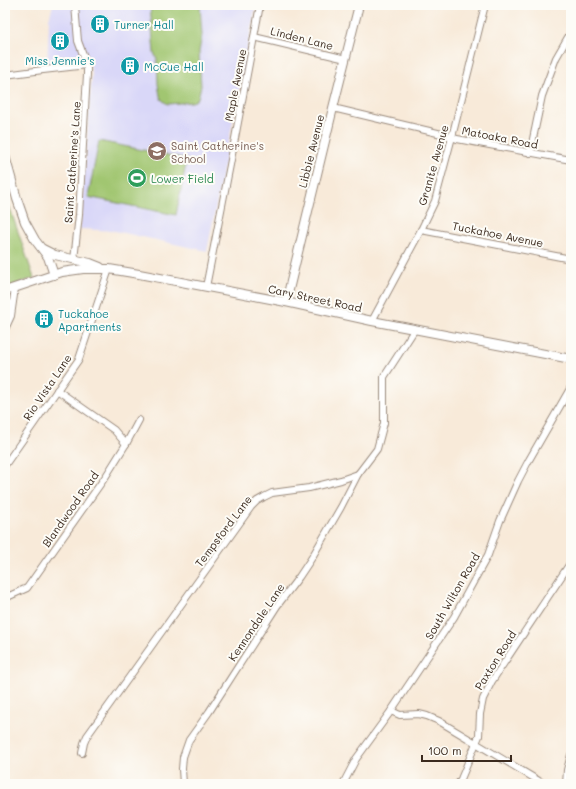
<svg xmlns="http://www.w3.org/2000/svg" width="576" height="789" font-family="Mali,sans-serif">
	<style>
		.built { fill: #d9d7f8 }
		.green { fill: #a1c671; stroke: #6e7848 }
		.lines { fill: none; stroke-linecap: round; stroke-linejoin: round }
		.minor-casing { stroke: #9a8a7c; stroke-width: 8 }
		.major-casing { stroke: #9a8a7c; stroke-width: 10 }
		.minor { stroke: #fff; stroke-width: 6 }
		.major { stroke: #fff; stroke-width: 8 }
		.labels { text-anchor: middle; dominant-baseline: central; stroke-width: 4; stroke-linejoin: round; paint-order: stroke }
		.culture-label { font-size: 11px; fill: #0d838f; stroke: #fdfcf7; text-anchor: start }
		.street-label { font-size: 11px; fill: #3b2a1e; stroke: #fdfcf7 }
		.education-label { font-size: 11px; fill: #785e54; stroke: #fdfcf7; text-anchor: start }
		.leisure-label { font-size: 11px; fill: #27864d; stroke: #fdfcf7; text-anchor: start }
	</style>
	<rect width="100%" height="100%" fill="#fdfcf7"/>
	<filter id="ink" filterUnits="userSpaceOnUse"><feTurbulence type="fractalNoise" baseFrequency=".025" numOctaves="2"/><feDisplacementMap in="SourceGraphic" scale="8" xChannelSelector="R" yChannelSelector="G"/><feConvolveMatrix kernelMatrix="1 2 1 2 8 2 1 2 1" color-interpolation-filters="sRGB"/></filter>
	<filter id="wash" filterUnits="userSpaceOnUse"><feTurbulence type="fractalNoise" baseFrequency=".012" numOctaves="4" result="noise"/><feDisplacementMap in="SourceGraphic" scale="16" xChannelSelector="R" yChannelSelector="G"/><feGaussianBlur stdDeviation="0.9" result="paint"/><feColorMatrix in="noise" values="0 0 0 0 0 0 0 0 0 0 0 0 0 0 0 0 0 1.4 0 .05"/><feComposite in="paint" operator="in"/></filter>
	<g filter="url(#wash)">
		<rect width="100%" height="100%" fill="#f8ead9"/>
		<path class="built" d="M53,5h203l-49,246 -92,-20 -35,-2 12,-155 -3,-12 -42,4 2,-47z"/>
		<g class="green">
			<path d="M150,5h50l2,30 -3,17 2,34 -3,12 -3,3 -4,1 -23,2 -2,-1 -5,-4 -1,-3 -2,-12 -1,-25 -3,-6z"/>
			<path d="M99,141l88,18 -11,56 -88,-18z"/>
			<path d="M5,194l29,84 -29,10z"/>
		</g>
	</g>
	<g filter="url(#ink)">
		<g class="lines">
			<defs>
				<g id="minor">
					<path d="M254,37l92,22"/>
					<path d="M5,75l38,-5 44,-5"/>
					<path d="M333,108l113,27 11,4 114,21"/>
					<path d="M530,153l12,-57 14,-38 15,-26"/>
					<path d="M421,230l150,29"/>
					<path d="M74,260l5,-45 8,-141v-9l-9,-24 -3,-36"/>
					<path d="M206,287l24,-122 30,-160"/>
					<path d="M372,321l49,-91 14,-29 17,-64 33,-132"/>
					<path d="M5,329l6,-13 4,-28"/>
					<path d="M57,390l57,40 12,14"/>
					<path d="M5,465l74,-106 30,-90"/>
					<path d="M5,598l22,-10 79,-112 20,-32 13,-24"/>
					<path d="M391,711l9,4 19,-1 8,2 12,5 105,63"/>
					<path d="M82,753l2,-10 3,-7 164,-229 6,-6 7,-4 8,-4 37,-5 32,-8 17,-6 19,-25 7,-26v-46l31,-48"/>
					<path d="M183,784l-1,-15 1,-12 6,-17 20,-28 68,-106 22,-29 12,-18 30,-52 17,-33"/>
					<path d="M343,784l13,-25 35,-48 63,-94 34,-62 12,-34 18,-40 11,-21 42,-73"/>
					<path d="M458,784l3,-5 18,-43 1,-22 3,-15 9,-18 79,-119"/>
					<path d="M566,784l1,-14 4,-15"/>
				</g>
				<g id="major">
					<path d="M5,156l12,43 8,23 10,18 13,17 6,18"/>
					<path d="M43,249l12,6 35,8 10,4"/>
					<path d="M5,291l57,-19 21,-3h26l30,5 147,28 86,19 199,38"/>
					<path d="M286,302l47,-194 26,-103"/>
				</g>
			</defs>
			<use href="#minor" class="minor-casing"/>
			<use href="#major" class="major-casing"/>
			<use href="#minor" class="minor"/>
			<use href="#major" class="major"/>
		</g>
	</g>
	<defs>
		<symbol id="building-disc" viewBox="-11 -11 22 22"><circle r="9.5" fill="#0f9aa8" stroke="#fdfcf7"/><path d="M-4-6H4V6H1V3H-1V6H-4ZM-2.5-4.3h1.7v1.8h-1.7ZM.8-4.3h1.7v1.8H.8ZM-2.5-1h1.7V.8h-1.7ZM.8-1h1.7V.8H.8Z" fill="#fff"/></symbol>
		<symbol id="school-disc" viewBox="-11 -11 22 22"><circle r="9.5" fill="#8d6e63" stroke="#fdfcf7"/><path d="M0-5L7-2L0 1L-7-2ZM-4 1L0 2.5L4 1V4Q0 6-4 4Z" fill="#fff"/></symbol>
		<symbol id="stadium-disc" viewBox="-11 -11 22 22"><circle r="9.5" fill="#2e9e5b" stroke="#fdfcf7"/><path d="M0-5a6.5 5 0 1 0 0 10a6.5 5 0 1 0 0-10ZM-3.5-1.8h7v3.6h-7Z" fill="#fff"/></symbol>
	</defs>
	<g fill-rule="evenodd">
		<use href="#building-disc" x="89" y="13" width="22" height="22"/>
		<use href="#building-disc" x="49" y="30" width="22" height="22"/>
		<use href="#building-disc" x="119" y="55" width="22" height="22"/>
		<use href="#school-disc" x="146" y="140" width="22" height="22"/>
		<use href="#stadium-disc" x="126" y="167" width="22" height="22"/>
		<use href="#building-disc" x="33" y="308" width="22" height="22"/>
	</g>
	<g class="labels">
		<g class="culture-label">
			<text x="114" y="24">Turner Hall</text>
			<text x="60" y="60" text-anchor="middle">Miss Jennie's</text>
			<text x="144" y="66">McCue Hall</text>
			<text x="58" y="313">Tuckahoe<tspan x="58" dy="13">Apartments</tspan></text>
		</g>
		<g class="street-label">
			<text transform="translate(302 38) rotate(14)">Linden Lane</text>
			<text transform="translate(235 85) rotate(-79)">Maple Avenue</text>
			<text transform="translate(500 137) rotate(11)">Matoaka Road</text>
			<text transform="translate(311 151) rotate(-76)">Libbie Avenue</text>
			<text transform="translate(72 162) rotate(-86)">Saint Catherine's Lane</text>
			<text transform="translate(433 165) rotate(-74)">Granite Avenue</text>
			<text transform="translate(498 234) rotate(11)">Tuckahoe Avenue</text>
			<text transform="translate(315 298) rotate(12)">Cary Street Road</text>
			<text transform="translate(47 387) rotate(-56)">Rio Vista Lane</text>
			<text transform="translate(70 509) rotate(-55)">Blandwood Road</text>
			<text transform="translate(223 531) rotate(-53)">Tempsford Lane</text>
			<text transform="translate(452 596) rotate(-60)">South Wilton Road</text>
			<text transform="translate(256 622) rotate(-56)">Kennondale Lane</text>
			<text transform="translate(495 660) rotate(-58)">Paxton Road</text>
		</g>
		<g class="education-label">
			<text x="171" y="145">Saint Catherine's<tspan x="171" dy="13">School</tspan></text>
		</g>
		<g class="leisure-label">
			<text x="151" y="178">Lower Field</text>
		</g>
	</g>
	<rect width="576" height="789" fill="none" stroke="#fdfcf7" stroke-width="20"/>
	<path d="M422 755v6h89v-6" fill="none" stroke="#3b2a1e" stroke-width="2"/>
	<text x="428" y="755" font-size="12" fill="#3b2a1e" stroke="#fdfcf7" stroke-width="3" paint-order="stroke">100 m</text>
</svg>
